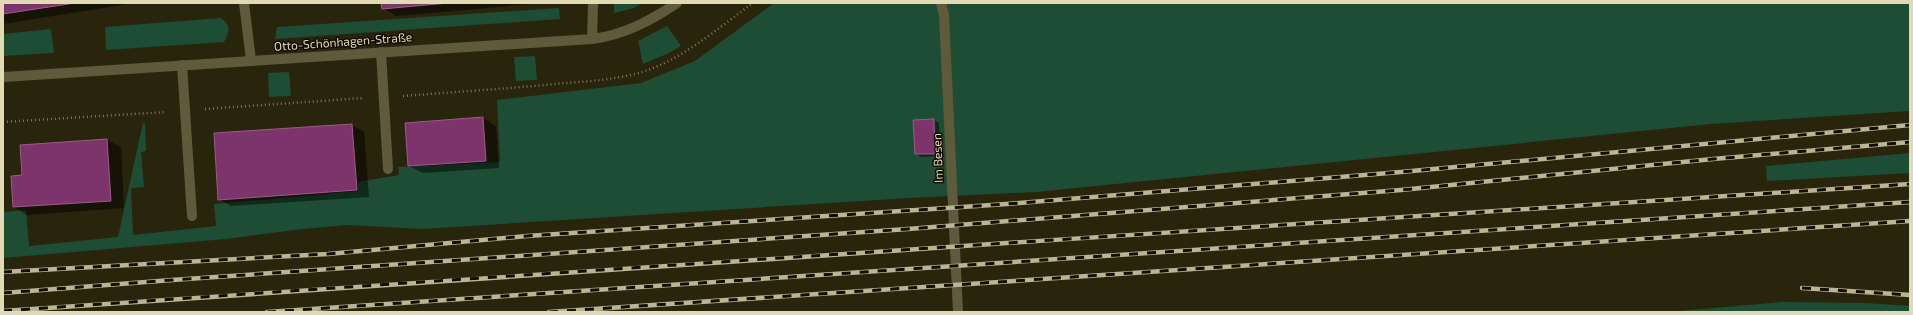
<svg xmlns="http://www.w3.org/2000/svg" width="1913" height="315" font-family="'Exo 2',sans-serif">
	<style>
		.green { fill: #1d4d34 }
		.shadow { fill: #0007 }
		.building { fill: #7d346b; stroke: #9a5c88 }
		.lines { fill: none; stroke-linecap: round; stroke-linejoin: round }
		.path { stroke: #7f785a; stroke-width: 2.5; stroke-dasharray: 1 3; stroke-linecap: butt }
		.lane { stroke: #605a3d; stroke-width: 10 }
		.street { stroke: #605a3d; stroke-width: 10 }
		.rail-casing { stroke: #bcb593; stroke-width: 4.5 }
		.rail { stroke: #120d00; stroke-width: 3; stroke-dasharray: 9; stroke-linecap: butt }
		.labels { text-anchor: middle; dominant-baseline: central; stroke-width: 3; stroke-linejoin: round; paint-order: stroke }
		.street-label { font-size: 12px; fill: #e2dab5; stroke: #120d00 }
	</style>
	<rect width="100%" height="100%" fill="#29240c"/>
	<g class="green">
		<path d="M614,3h28l-8,5 -20,5z"/>
		<path d="M774,3h1136v108l-199,13 -675,68 -127,6 -487,31 -74,-4 -46,4 -76,10 -223,19v-46l23,-2 3,36 89,-9 25,-114h2l1,28 -5,1 3,35 -13,1 2,47 83,-9 -2,-22 144,-13v-9l41,-7 -1,-8 102,-5 -3,-62 144,-17 54,-22z"/>
		<path d="M559,8l1,11 -285,20 2,-12z"/>
		<path d="M221,18c10,7 9,14 3,24l-118,8 -1,-23z"/>
		<path d="M667,26l14,20 -12,7 -26,11 -5,-23z"/>
		<path d="M51,29l3,24 -51,3v-22z"/>
		<path d="M535,56l2,24 -21,1 -2,-24z"/>
		<path d="M289,72l2,24 -22,1 -1,-24z"/>
		<path d="M1910,153v20l-143,8 -1,-15z"/>
		<path d="M1782,302l84,1 44,3v6h-243z"/>
	</g>
	<g class="shadow">
		<path d="M3,3h131l-131,21z"/>
		<path d="M382,3h161l-147,13 -13,-8z"/>
		<path d="M483,118l13,8 3,42 -76,5 -14,-7z"/>
		<path d="M934,120l5,3 1,33 -19,1 -5,-3z"/>
		<path d="M352,125l12,7 5,65 -138,9 -12,-7 -4,-65z"/>
		<path d="M107,140l14,7 3,61 -97,7 -13,-8 9,-31 -2,-30z"/>
	</g>
	<g class="building">
		<path d="M3,3h72l-72,11z"/>
		<path d="M381,3h68l-67,6z"/>
		<path d="M483,117l3,44 -78,5 -3,-43z"/>
		<path d="M934,119l1,35h-20l-2,-34z"/>
		<path d="M352,124l5,66 -139,10 -4,-67z"/>
		<path d="M107,139l4,62 -98,6 -2,-31 11,-1 -2,-30z"/>
	</g>
	<g class="lines">
		<g class="path">
			<path d="M403,96c50,-4 101,-7 152,-12 33,-3 70,-4 101,-17 35,-15 66,-42 97,-64"/>
			<path d="M205,109l159,-11"/>
			<path d="M3,122l163,-10"/>
		</g>
		<g class="lane">
			<path d="M244,3l7,57"/>
			<path d="M592,39l1,-36"/>
			<path d="M381,52l7,117"/>
			<path d="M182,65l10,151"/>
		</g>
		<g class="street">
			<path d="M941,3l3,12 14,297"/>
			<path d="M3,77l589,-38c32,-4 58,-18 85,-36"/>
		</g>
		<defs>
			<g id="rail">
				<path d="M3,272l325,-18 199,-18 480,-32 394,-32 509,-47"/>
				<path d="M1802,288l108,7"/>
				<path d="M3,293l169,-13 736,-51 493,-39 312,-31 197,-17"/>
				<path d="M3,311c636,-45 1271,-85 1907,-127"/>
				<path d="M267,312l1643,-110"/>
				<path d="M549,312l1361,-91"/>
			</g>
		</defs>
		<use href="#rail" class="rail-casing"/>
		<use href="#rail" class="rail"/>
	</g>
	<g class="labels">
		<g class="street-label">
			<text transform="translate(343 41) rotate(-4)">Otto-Schönhagen-Straße</text>
			<text transform="translate(937 158) rotate(-92)">Im Besen</text>
		</g>
	</g>
	<rect width="1913" height="315" fill="none" stroke="#e2dab5" stroke-width="8"/>
</svg>
